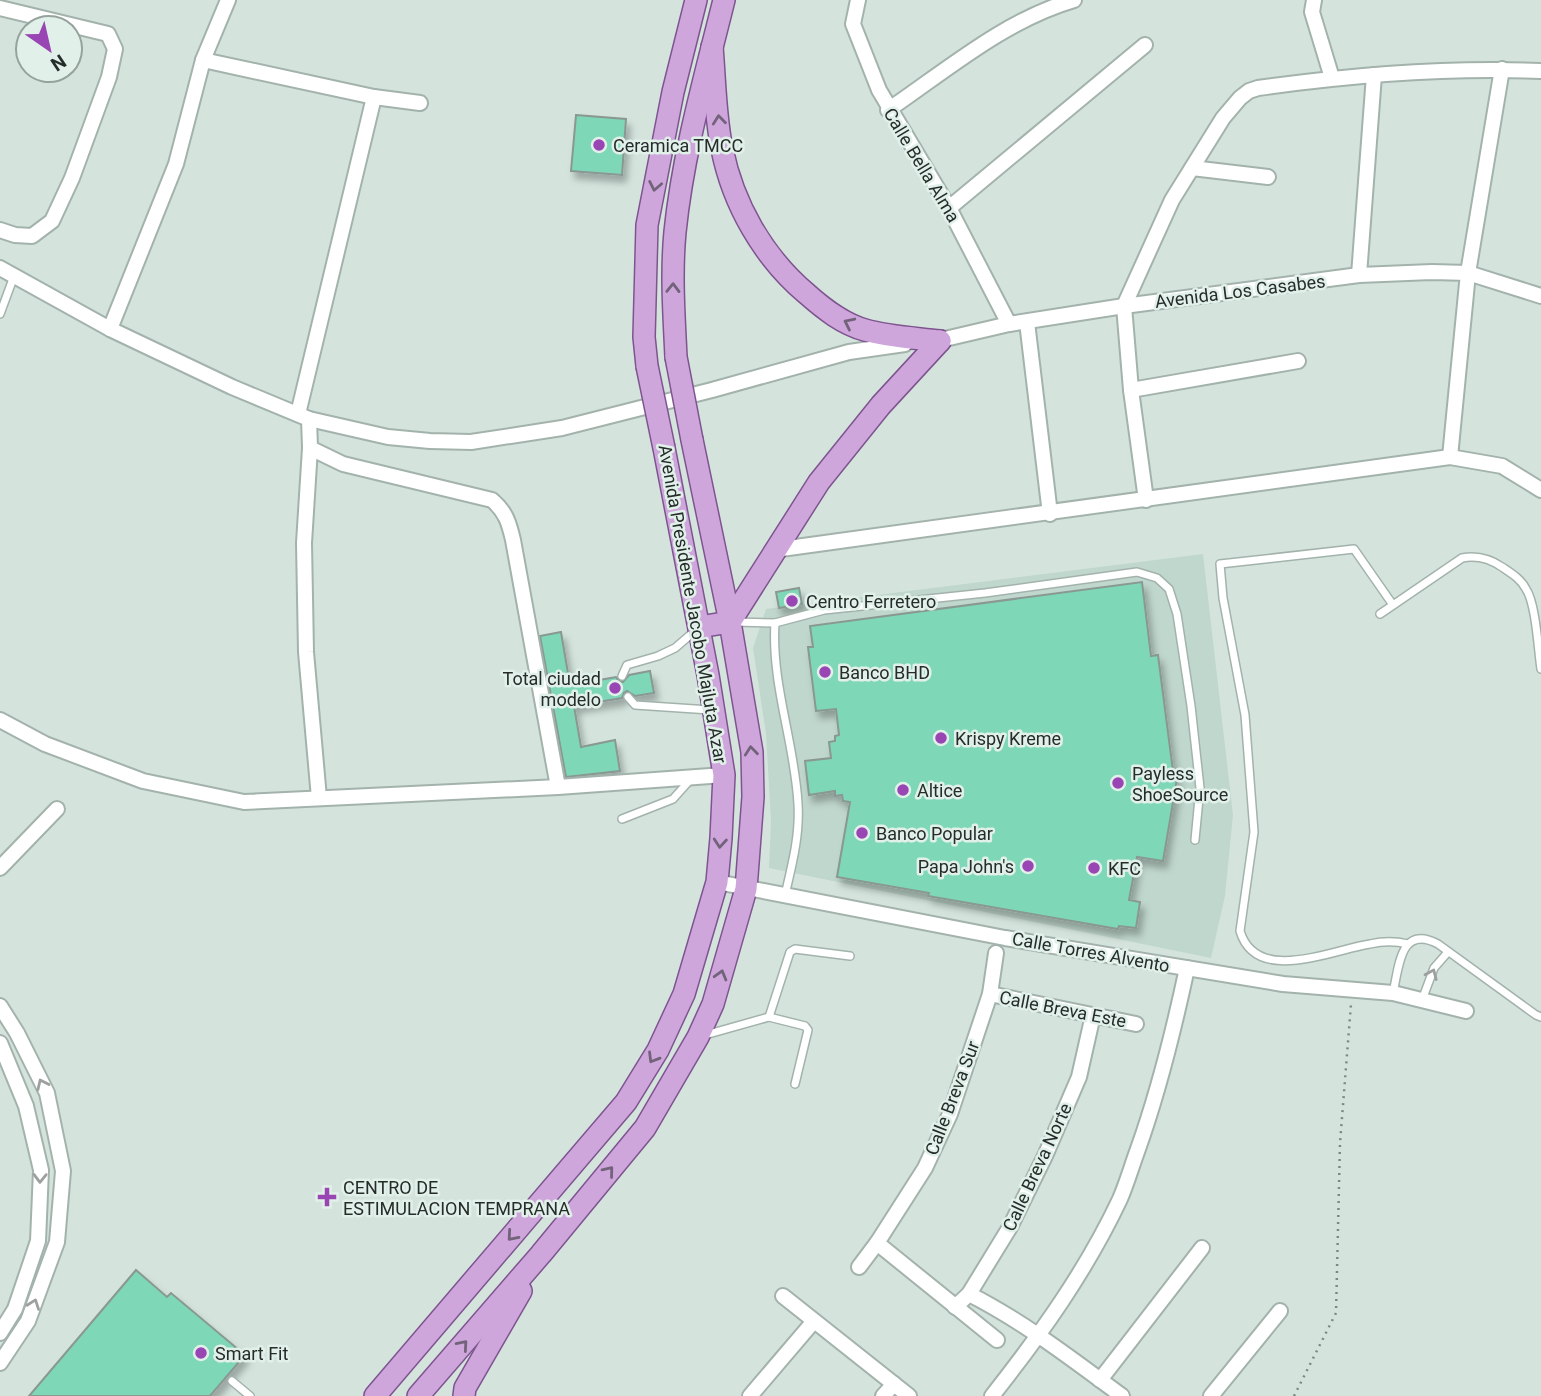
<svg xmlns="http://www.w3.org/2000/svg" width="1541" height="1396" font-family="Roboto,sans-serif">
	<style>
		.built { fill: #c0d7cd }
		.building { fill: #7ed7b7; stroke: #899892; stroke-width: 2; filter: url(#shadow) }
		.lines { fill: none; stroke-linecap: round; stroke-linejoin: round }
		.service-casing { stroke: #a3b3ac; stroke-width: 10 }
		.minor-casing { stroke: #a3b3ac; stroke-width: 18 }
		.primary-casing { stroke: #7e548f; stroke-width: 24 }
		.path { stroke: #7d8884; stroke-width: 2.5; stroke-dasharray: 2 5; stroke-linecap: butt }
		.service { stroke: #fff; stroke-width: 7 }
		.minor { stroke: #fff; stroke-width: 14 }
		.primary { stroke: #cea6dc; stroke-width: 21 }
		.primary-bridge-casing { stroke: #7e548f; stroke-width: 24; stroke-linecap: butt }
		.primary-bridge { stroke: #cea6dc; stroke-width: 21 }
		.oneway { stroke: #72637a }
		.oneway2 { stroke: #9da09f }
		.poi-dot { fill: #9945b3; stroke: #e1f1ea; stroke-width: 2.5 }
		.labels { text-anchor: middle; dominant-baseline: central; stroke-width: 5; stroke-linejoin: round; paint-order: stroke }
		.poi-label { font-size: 18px; fill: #262c2a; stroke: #e1f1ea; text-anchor: start }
		.street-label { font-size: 18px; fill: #262c2a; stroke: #e1f1ea }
	</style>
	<defs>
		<filter id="shadow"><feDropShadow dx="4" dy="7" stdDeviation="3.5" flood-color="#0004"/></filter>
	</defs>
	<rect width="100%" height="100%" fill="#d4e4dd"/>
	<path class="built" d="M1203,554l30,261 -8,81 -14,62 -442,-90 2,-47 -5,-87 -13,-86 13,-39z"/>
	<g class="building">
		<path d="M576,115l50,4 -4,56 -51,-4z"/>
		<path d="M1142,582l9,74 7,-1 16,124h3l-14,82 -26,-4 -8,43 11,2 -4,26 -17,-2 -1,3 -190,-33 1,-3 -92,-16 13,-75 -7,-1 -1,-6 -7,1v-5l-26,4 -4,-34 26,-3 -2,-16 6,-1v-5l4,-1 -3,-26 -20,2 -8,-64h5l-3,-21z"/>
		<path d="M799,588l3,16 -23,4 -3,-16z"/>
		<path d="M561,632l9,53 46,-8 3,4 4,1 6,-7 21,-4 4,22 -19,3 -8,-5 -3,2 -2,5 -48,8 7,41 34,-7 5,31 -54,6 -26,-141z"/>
		<path d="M136,1270l31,27 4,-4 74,62 -35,41h-181z"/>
	</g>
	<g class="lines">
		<defs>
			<g id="service">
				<path d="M0,314l14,-38"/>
				<path d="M1393,605l-39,-56 -134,15 3,34 22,117 9,117 -14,99c16,54 91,19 130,13 13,-3 25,-3 38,0"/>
				<path d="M1380,614l82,-56c15,-3 27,0 40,9 9,6 19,12 24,22 10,15 12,60 15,80"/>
				<path d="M735,622l40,1 49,-13 161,-17 152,-21 20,6 12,11 8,25 14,92 9,82 -5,52"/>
				<path d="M775,623c-4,61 20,121 23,181 2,31 -6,61 -13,91"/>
				<path d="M622,676l5,-11 31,-9 17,-8 21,-18"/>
				<path d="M628,697l7,8 75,5"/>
				<path d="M622,819l51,-20 17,-19"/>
				<path d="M1393,993c6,-26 7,-69 45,-49l98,71 5,2"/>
				<path d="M1422,1000l12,-32 14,-16"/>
				<path d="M769,1017l36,9 3,4 -13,54"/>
				<path d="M705,1035l64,-18 21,-65 5,-3 55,7"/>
				<path d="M232,1381l18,15"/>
			</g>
			<g id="minor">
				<path d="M858,0l-5,24 26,66 70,118 60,116"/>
				<path d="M1314,0l-2,12 20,66"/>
				<path d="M0,8l108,26 7,15 -6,28 -37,101 -20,43 -20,15 -17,-1 -15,-5"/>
				<path d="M203,60l171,37 46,6"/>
				<path d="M888,110c59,-40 117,-90 186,-110"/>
				<path d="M1192,168l76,9"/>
				<path d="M949,208l196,-163"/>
				<path d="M0,268l110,61 122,58 77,32 79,18 42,4 41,1 91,-14 150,-38 137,-38 56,-8"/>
				<path d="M1359,275l15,-200"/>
				<path d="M1027,322l23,192"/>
				<path d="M110,329l66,-165 27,-104 25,-60"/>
				<path d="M932,342l77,-18 115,-18 235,-31 73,-3 36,1 73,23"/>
				<path d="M1131,390l167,-29"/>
				<path d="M298,414l76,-317"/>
				<path d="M309,419l1,29 33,16 149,36c14,12 17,23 21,40l45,247"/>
				<path d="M310,448l-6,95 2,109 13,146"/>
				<path d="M1450,457l18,-184 34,-204"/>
				<path d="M1146,500l-15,-110 -7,-84 48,-106 51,-82 17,-20 9,-7 9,-3c93,-13 189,-21 283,-17"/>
				<path d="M774,550l676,-93 52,9 39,24"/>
				<path d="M0,720l45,24 98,37 101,21 314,-15 166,-12"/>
				<path d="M0,868l57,-59"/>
				<path d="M717,882l288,56 278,46 110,9 73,18"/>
				<path d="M990,994l146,30"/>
				<path d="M0,1006l17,27 30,60 16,78 -6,71 -29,79 -28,42"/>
				<path d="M0,1043l26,63 15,64 -3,71 -23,68 -15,24"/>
				<path d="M877,1243l120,97"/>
				<path d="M859,1267l18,-24 48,-75 25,-54 40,-120 6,-41"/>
				<path d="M969,1294c55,28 103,65 153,102"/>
				<path d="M783,1296l126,100"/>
				<path d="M955,1307l14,-13 41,-67 35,-71 34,-79 14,-62"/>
				<path d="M1100,1380l102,-132"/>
				<path d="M750,1396l64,-75"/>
				<path d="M883,1396l11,-12"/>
				<path d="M992,1396c49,-62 94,-125 128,-197 7,-16 12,-34 18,-50 21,-59 36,-120 49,-181"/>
				<path d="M1211,1396l69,-85"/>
			</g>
			<g id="primary">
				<path d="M712,47c3,34 3,69 10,102 11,55 41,108 85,145 17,15 36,30 58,36 24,7 51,8 75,11"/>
				<path d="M676,357c-2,-42 -5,-83 -1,-125 8,-79 30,-155 49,-232"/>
				<path d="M647,366l-3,-29 3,-112 26,-133 23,-92"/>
				<path d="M699,627l31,-5 89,-140 62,-77 59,-64"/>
				<path d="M375,1396l251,-294 32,-52 26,-56 33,-112 4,-44 3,-63 -16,-100 -44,-227"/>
				<path d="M418,1396l123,-142 104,-126 53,-91 15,-33 33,-115 7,-92 -1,-45 -22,-130 -38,-182"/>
				<path d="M464,1396l1,-8 56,-97"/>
			</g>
		</defs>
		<use href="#service" class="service-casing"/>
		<use href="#minor" class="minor-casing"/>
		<use href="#primary" class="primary-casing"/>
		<path class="path" d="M1294,1396l42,-83 4,-170 11,-139"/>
		<use href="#service" class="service"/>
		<use href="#minor" class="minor"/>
		<use href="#primary" class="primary"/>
		<defs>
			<g id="primary-bridge">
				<path d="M676,357l16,83"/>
				<path d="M647,366l17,82"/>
			</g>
		</defs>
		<use href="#primary-bridge" class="primary-bridge-casing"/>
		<use href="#primary-bridge" class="primary-bridge"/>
	</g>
	<defs><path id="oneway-chevron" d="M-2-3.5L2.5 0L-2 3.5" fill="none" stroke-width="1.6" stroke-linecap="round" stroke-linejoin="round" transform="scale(1.75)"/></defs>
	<g class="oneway">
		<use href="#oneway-chevron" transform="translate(719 120) rotate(-96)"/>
		<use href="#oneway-chevron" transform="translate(655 186) rotate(101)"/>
		<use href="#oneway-chevron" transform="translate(673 288) rotate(-89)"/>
		<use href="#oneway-chevron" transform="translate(849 323) rotate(-154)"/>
		<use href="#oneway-chevron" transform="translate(751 751) rotate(-96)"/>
		<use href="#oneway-chevron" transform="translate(720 843) rotate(95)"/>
		<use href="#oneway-chevron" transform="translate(721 975) rotate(-74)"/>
		<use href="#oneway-chevron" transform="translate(653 1058) rotate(121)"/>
		<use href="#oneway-chevron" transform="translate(609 1171) rotate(-51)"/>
		<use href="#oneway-chevron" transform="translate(512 1236) rotate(131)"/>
		<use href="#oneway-chevron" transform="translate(463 1345) rotate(-49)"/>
	</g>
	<g class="oneway2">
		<use href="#oneway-chevron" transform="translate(1432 974) rotate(-66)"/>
		<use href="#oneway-chevron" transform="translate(42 1084) rotate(-115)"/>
		<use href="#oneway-chevron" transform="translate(40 1178) rotate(91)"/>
		<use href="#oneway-chevron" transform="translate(34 1304) rotate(-70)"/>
	</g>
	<g class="poi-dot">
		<circle cx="599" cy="145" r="7"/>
		<circle cx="792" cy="601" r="7"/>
		<circle cx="825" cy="672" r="7"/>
		<circle cx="615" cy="688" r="7"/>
		<circle cx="941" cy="738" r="7"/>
		<circle cx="1118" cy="783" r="7"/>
		<circle cx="903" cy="790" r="7"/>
		<circle cx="862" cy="833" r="7"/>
		<circle cx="1028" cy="866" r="7"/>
		<circle cx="1094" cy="868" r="7"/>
		<path d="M323.5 1186.5h7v7h7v7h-7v7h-7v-7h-7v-7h7z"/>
		<circle cx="201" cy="1353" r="7"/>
	</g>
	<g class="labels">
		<g class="poi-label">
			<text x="613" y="145">Ceramica TMCC</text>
			<text x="806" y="601">Centro Ferretero</text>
			<text x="839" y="672">Banco BHD</text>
			<text x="601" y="678" text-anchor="end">Total ciudad<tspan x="601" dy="21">modelo</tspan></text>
			<text x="955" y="738">Krispy Kreme</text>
			<text x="1132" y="773">Payless<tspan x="1132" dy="21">ShoeSource</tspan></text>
			<text x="917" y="790">Altice</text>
			<text x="876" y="833">Banco Popular</text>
			<text x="1014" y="866" text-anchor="end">Papa John's</text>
			<text x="1108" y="868">KFC</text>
			<text x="343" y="1187">CENTRO DE<tspan x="343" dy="21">ESTIMULACION TEMPRANA</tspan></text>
			<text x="215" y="1353">Smart Fit</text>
		</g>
		<g class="street-label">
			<text transform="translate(922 165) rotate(59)">Calle Bella Alma</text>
			<text transform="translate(1240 291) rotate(-7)">Avenida Los Casabes</text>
			<text transform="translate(693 604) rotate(80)">Avenida Presidente Jacobo Majluta Azar</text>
			<text transform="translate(1091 952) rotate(10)">Calle Torres Alvento</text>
			<text transform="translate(1063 1009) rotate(11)">Calle Breva Este</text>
			<text transform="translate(952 1098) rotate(-69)">Calle Breva Sur</text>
			<text transform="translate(1037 1167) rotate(-65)">Calle Breva Norte</text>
		</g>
	</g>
	<g transform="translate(49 49) rotate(146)"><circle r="33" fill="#e1f1ea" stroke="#96a29d" stroke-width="2"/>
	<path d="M0-5L12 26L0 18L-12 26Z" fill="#9945b3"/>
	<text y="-10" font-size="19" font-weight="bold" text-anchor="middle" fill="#262c2a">N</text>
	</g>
</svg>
